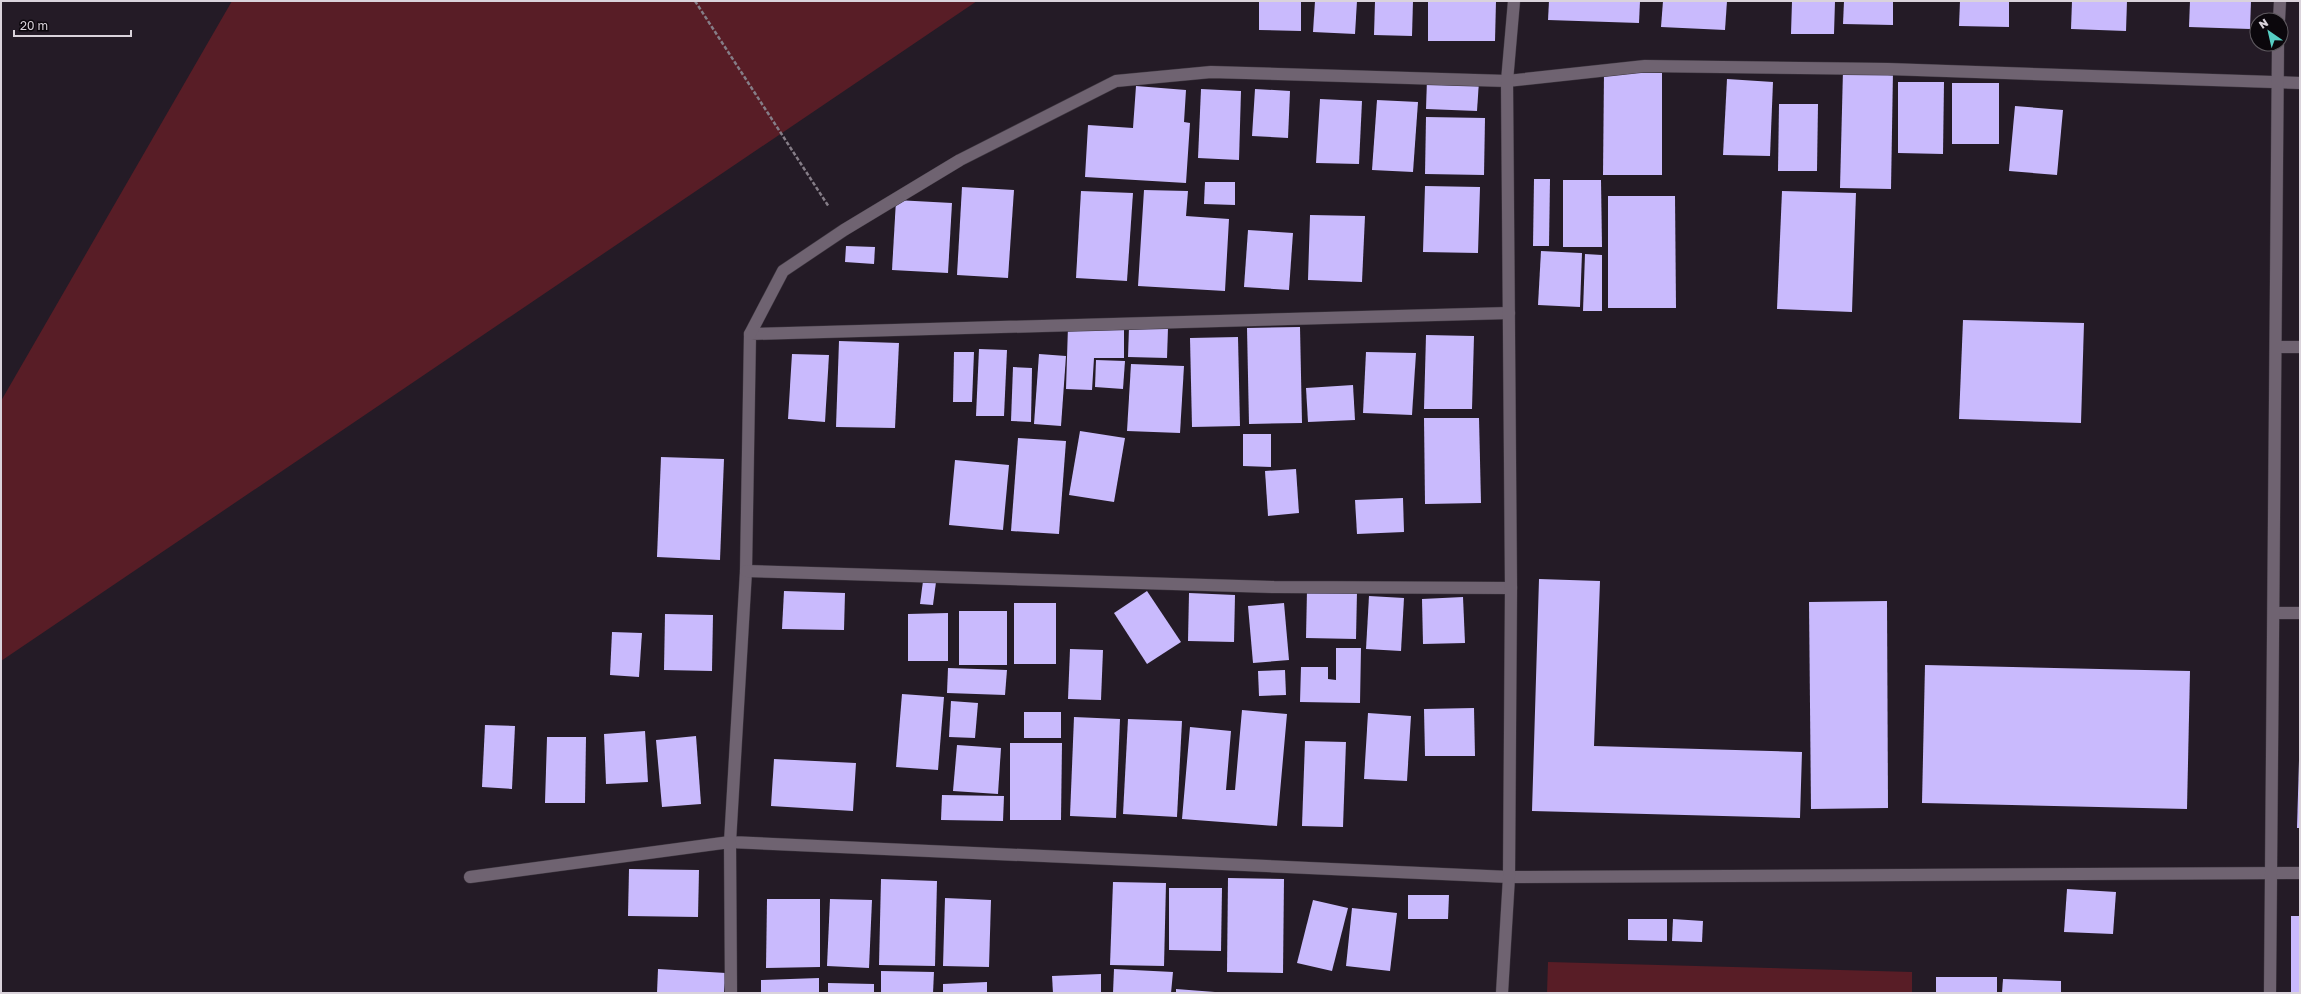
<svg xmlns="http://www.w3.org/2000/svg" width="2301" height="994" font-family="'Golos Text',sans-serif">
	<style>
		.green { fill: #581d26 }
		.building { fill: #c9bafd }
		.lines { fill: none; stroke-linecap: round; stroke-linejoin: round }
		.street-casing { stroke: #3e3740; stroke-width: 13 }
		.path { stroke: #857d87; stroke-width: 2.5; stroke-dasharray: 4 2; stroke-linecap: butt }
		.street { stroke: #6f6371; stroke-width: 12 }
	</style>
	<rect width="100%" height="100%" fill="#241b26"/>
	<g class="green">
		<path d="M232,1h745l-976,660v-260z"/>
		<path d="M1548,962l364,10v21h-365z"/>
	</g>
	<g class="building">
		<path d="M1259,1h42v30l-42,-1z"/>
		<path d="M1315,1h42l-2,33 -42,-2z"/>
		<path d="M1375,1h38l-1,35 -38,-1z"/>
		<path d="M1428,1h68l-1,40h-67z"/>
		<path d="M1549,1h91l-1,22 -91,-3z"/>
		<path d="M1663,1h64l-2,29 -64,-3z"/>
		<path d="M1792,1h43l-1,33h-43z"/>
		<path d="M1844,1h49v24l-50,-1z"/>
		<path d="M1960,1h49v26l-50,-1z"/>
		<path d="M2072,1h55l-1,30 -55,-2z"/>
		<path d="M2190,1h61l-1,28 -61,-2z"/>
		<path d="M1843,70l50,1 -2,118 -51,-1z"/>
		<path d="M1604,72l58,1v102h-59z"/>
		<path d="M1427,79l52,2 -2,30 -51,-2z"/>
		<path d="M1727,79l46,3 -3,74 -47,-1z"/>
		<path d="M1898,82h46l-1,72 -45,-1z"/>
		<rect x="1952" y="83" width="47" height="61"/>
		<path d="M1136,86l50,4 -2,32 6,1 -4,60 -101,-6 3,-52 45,3z"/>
		<path d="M1201,89l40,2 -2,69 -41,-2z"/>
		<path d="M1255,89l35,2 -2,47 -36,-2z"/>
		<path d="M1320,99l42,2 -3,63 -43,-1z"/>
		<path d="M1377,100l41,2 -5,70 -41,-2z"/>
		<path d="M1779,104h39l-1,67h-39z"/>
		<path d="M2015,106l48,4 -6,65 -48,-4z"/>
		<path d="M1426,117l59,1 -1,57 -59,-1z"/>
		<path d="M1534,179h16l-1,67h-16z"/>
		<path d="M1563,180h38l1,67h-39z"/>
		<path d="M1205,182h30v23l-31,-1z"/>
		<path d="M1425,186l55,1 -2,66 -55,-1z"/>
		<path d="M962,187l52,3 -6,88 -51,-3z"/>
		<path d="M1144,190l44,1 -2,25 43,3 -4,72 -87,-5z"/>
		<path d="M1081,191l52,2 -6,88 -51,-3z"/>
		<path d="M1782,191l74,2 -4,119 -75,-3z"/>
		<path d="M1608,196h67l1,112h-68z"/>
		<path d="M896,200l56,3 -4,70 -56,-3z"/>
		<path d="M1310,215l55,1 -3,66 -54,-2z"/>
		<path d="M1248,230l45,3 -4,57 -45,-3z"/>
		<path d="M846,246l29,1 -1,17 -29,-2z"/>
		<path d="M1541,251l41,2 -2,54 -42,-2z"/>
		<path d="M1585,254l17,1v56h-19z"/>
		<path d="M1963,320l121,3 -3,100 -122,-4z"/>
		<path d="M1068,326l56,1v31h-30l-2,32 -26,-1z"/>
		<path d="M1129,327l39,1 -1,30 -39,-1z"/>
		<path d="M1300,327l2,96 -53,1 -2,-96z"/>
		<path d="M1426,335l48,1 -2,73h-48z"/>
		<path d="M1238,337l2,89 -48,1 -2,-89z"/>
		<path d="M839,341l60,2 -4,85 -59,-1z"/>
		<path d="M979,349l28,1 -3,66h-28z"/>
		<path d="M954,352h20l-2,50h-19z"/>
		<path d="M1366,352l50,1 -4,62 -49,-2z"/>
		<path d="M792,354l37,1 -4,67 -37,-3z"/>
		<path d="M1039,354l27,2 -5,70 -27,-2z"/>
		<path d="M1096,360l29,1 -2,28 -28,-2z"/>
		<path d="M1131,364l53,2 -4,67 -53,-2z"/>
		<path d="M1013,367l19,1 -1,54 -20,-1z"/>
		<path d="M1353,385l2,35 -47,2 -2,-34z"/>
		<path d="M1424,418h55l2,85 -56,1z"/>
		<path d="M1080,431l45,7 -11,64 -45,-7z"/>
		<path d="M1243,434h28v33l-28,-1z"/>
		<path d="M1018,438l48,3 -7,93 -48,-3z"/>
		<path d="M661,457l63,2 -4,101 -63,-3z"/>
		<path d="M955,460l54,5 -6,65 -54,-5z"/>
		<path d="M1296,469l3,44 -31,3 -3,-45z"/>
		<path d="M1403,498l1,34 -47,2 -2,-34z"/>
		<path d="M1539,579l61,2 -6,165 208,6 -2,66 -268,-7z"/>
		<path d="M923,581l13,1 -3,23 -13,-1z"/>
		<path d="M1307,590l50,1 -1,48 -50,-1z"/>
		<path d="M784,591l61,2 -1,37 -62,-1z"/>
		<path d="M1147,591l34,51 -34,22 -33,-51z"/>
		<path d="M1189,593l46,2 -1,47 -46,-1z"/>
		<path d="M1369,596l35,2 -3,53 -35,-2z"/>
		<path d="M1463,597l2,46 -42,1 -1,-45z"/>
		<path d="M1887,601l1,207 -77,1 -2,-207z"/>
		<rect x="1014" y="603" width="42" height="61"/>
		<path d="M1284,603l5,57 -36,3 -5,-57z"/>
		<rect x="959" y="611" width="48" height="54"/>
		<path d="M948,613v48h-40v-47z"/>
		<path d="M665,614l48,1 -1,56 -48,-1z"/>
		<path d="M612,632l30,1 -3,44 -29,-2z"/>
		<path d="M1336,648h25l-1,55 -60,-1 1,-35h27v12l8,1z"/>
		<path d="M1070,649l33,1 -2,50 -33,-1z"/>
		<path d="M1925,665l265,6 -3,138 -265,-6z"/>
		<path d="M948,668l59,2 -2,25 -58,-2z"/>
		<path d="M1285,670l1,25 -27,1 -1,-25z"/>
		<path d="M902,694l42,3 -6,73 -42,-3z"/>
		<path d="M951,701l27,2 -3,35 -26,-1z"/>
		<path d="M1474,708l1,48h-50l-1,-47z"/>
		<path d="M1242,710l45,4 -10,112 -95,-7 8,-92 41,4 -5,59h9z"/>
		<rect x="1024" y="712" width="37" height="26"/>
		<path d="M1368,713l43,3 -4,65 -43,-2z"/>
		<path d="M1074,717l46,2 -4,99 -46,-2z"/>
		<path d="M1128,719l54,2 -5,96 -54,-3z"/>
		<path d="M485,725l30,1 -3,63 -30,-2z"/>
		<path d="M645,731l3,51 -42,2 -2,-50z"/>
		<path d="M696,736l5,68 -39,3 -6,-67z"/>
		<path d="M547,737h39l-1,66h-40z"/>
		<path d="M1305,741l41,1 -3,85 -41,-1z"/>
		<path d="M1010,743h52l-1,77h-51z"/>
		<path d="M957,745l44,3 -3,46 -45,-3z"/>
		<path d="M774,759l82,4 -3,48 -82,-5z"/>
		<path d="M2299,760h1v68h-3z"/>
		<path d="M942,795l62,1 -1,25 -62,-1z"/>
		<path d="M629,869l70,1 -1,47 -70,-1z"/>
		<path d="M1228,878l56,1 -1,94 -56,-1z"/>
		<path d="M881,879l56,2 -2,85 -56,-1z"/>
		<path d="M1113,882l53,1 -2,83 -54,-1z"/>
		<path d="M1169,888h53l-1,63 -52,-1z"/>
		<path d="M2067,889l49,3 -3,42 -49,-2z"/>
		<path d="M1408,895h41l-1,24h-40z"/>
		<path d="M945,898l46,2 -2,67 -46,-1z"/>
		<path d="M767,899h53v68l-54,1z"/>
		<path d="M830,899l42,1 -3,68 -42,-2z"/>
		<path d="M1313,900l35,8 -16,63 -35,-8z"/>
		<path d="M1352,908l45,5 -7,58 -44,-5z"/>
		<rect x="2291" y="916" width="9" height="77"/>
		<path d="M1628,919h39v22l-39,-1z"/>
		<path d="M1673,919l30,2 -1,21 -30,-1z"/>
		<path d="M658,969l68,4 -2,20h-67z"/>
		<path d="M1114,969l59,3 -2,21h-58z"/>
		<path d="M881,971l53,1 -1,21h-52z"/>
		<path d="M1101,974v19h-48l-1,-17z"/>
		<rect x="1936" y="977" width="61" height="16"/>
		<path d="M819,978v15h-58v-13z"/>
		<path d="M2003,979l58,2v12h-59z"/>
		<path d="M987,982v11h-44v-9z"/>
		<path d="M828,983l46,1v9h-46z"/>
		<path d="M1176,989l39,3v1h-39z"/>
	</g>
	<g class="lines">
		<defs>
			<g id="street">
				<path d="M2279,20l1,-19"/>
				<path d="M1509,313l-759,21 -4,237 -16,271 779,35 791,-4"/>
				<path d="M750,334l33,-63 61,-41 116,-70 156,-79 95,-9 296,9 138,-15 243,3 412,14"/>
				<path d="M2276,347h24"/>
				<path d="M746,571l528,16 237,1"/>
				<path d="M2274,613h26"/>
				<path d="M470,877l260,-35 1,151"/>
				<path d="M1502,993l7,-116 2,-289 -4,-507 7,-80"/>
				<path d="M2270,993l8,-949"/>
			</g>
		</defs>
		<use href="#street" class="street-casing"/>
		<path class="path" d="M695,1l134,206"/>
		<use href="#street" class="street"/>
	</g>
	<rect width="2301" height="994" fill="none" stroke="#dad3db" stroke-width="4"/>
	<g transform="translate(2269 32) rotate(326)"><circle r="19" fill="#0b070c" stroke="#5e595f"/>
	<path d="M0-3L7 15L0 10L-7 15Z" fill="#56cec4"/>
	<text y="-6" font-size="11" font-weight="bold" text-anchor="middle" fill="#dad3db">N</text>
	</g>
	<path d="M14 30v6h117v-6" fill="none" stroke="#dad3db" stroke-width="2"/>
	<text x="20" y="30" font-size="12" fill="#dad3db" stroke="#0b070c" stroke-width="3" paint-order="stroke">20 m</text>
</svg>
